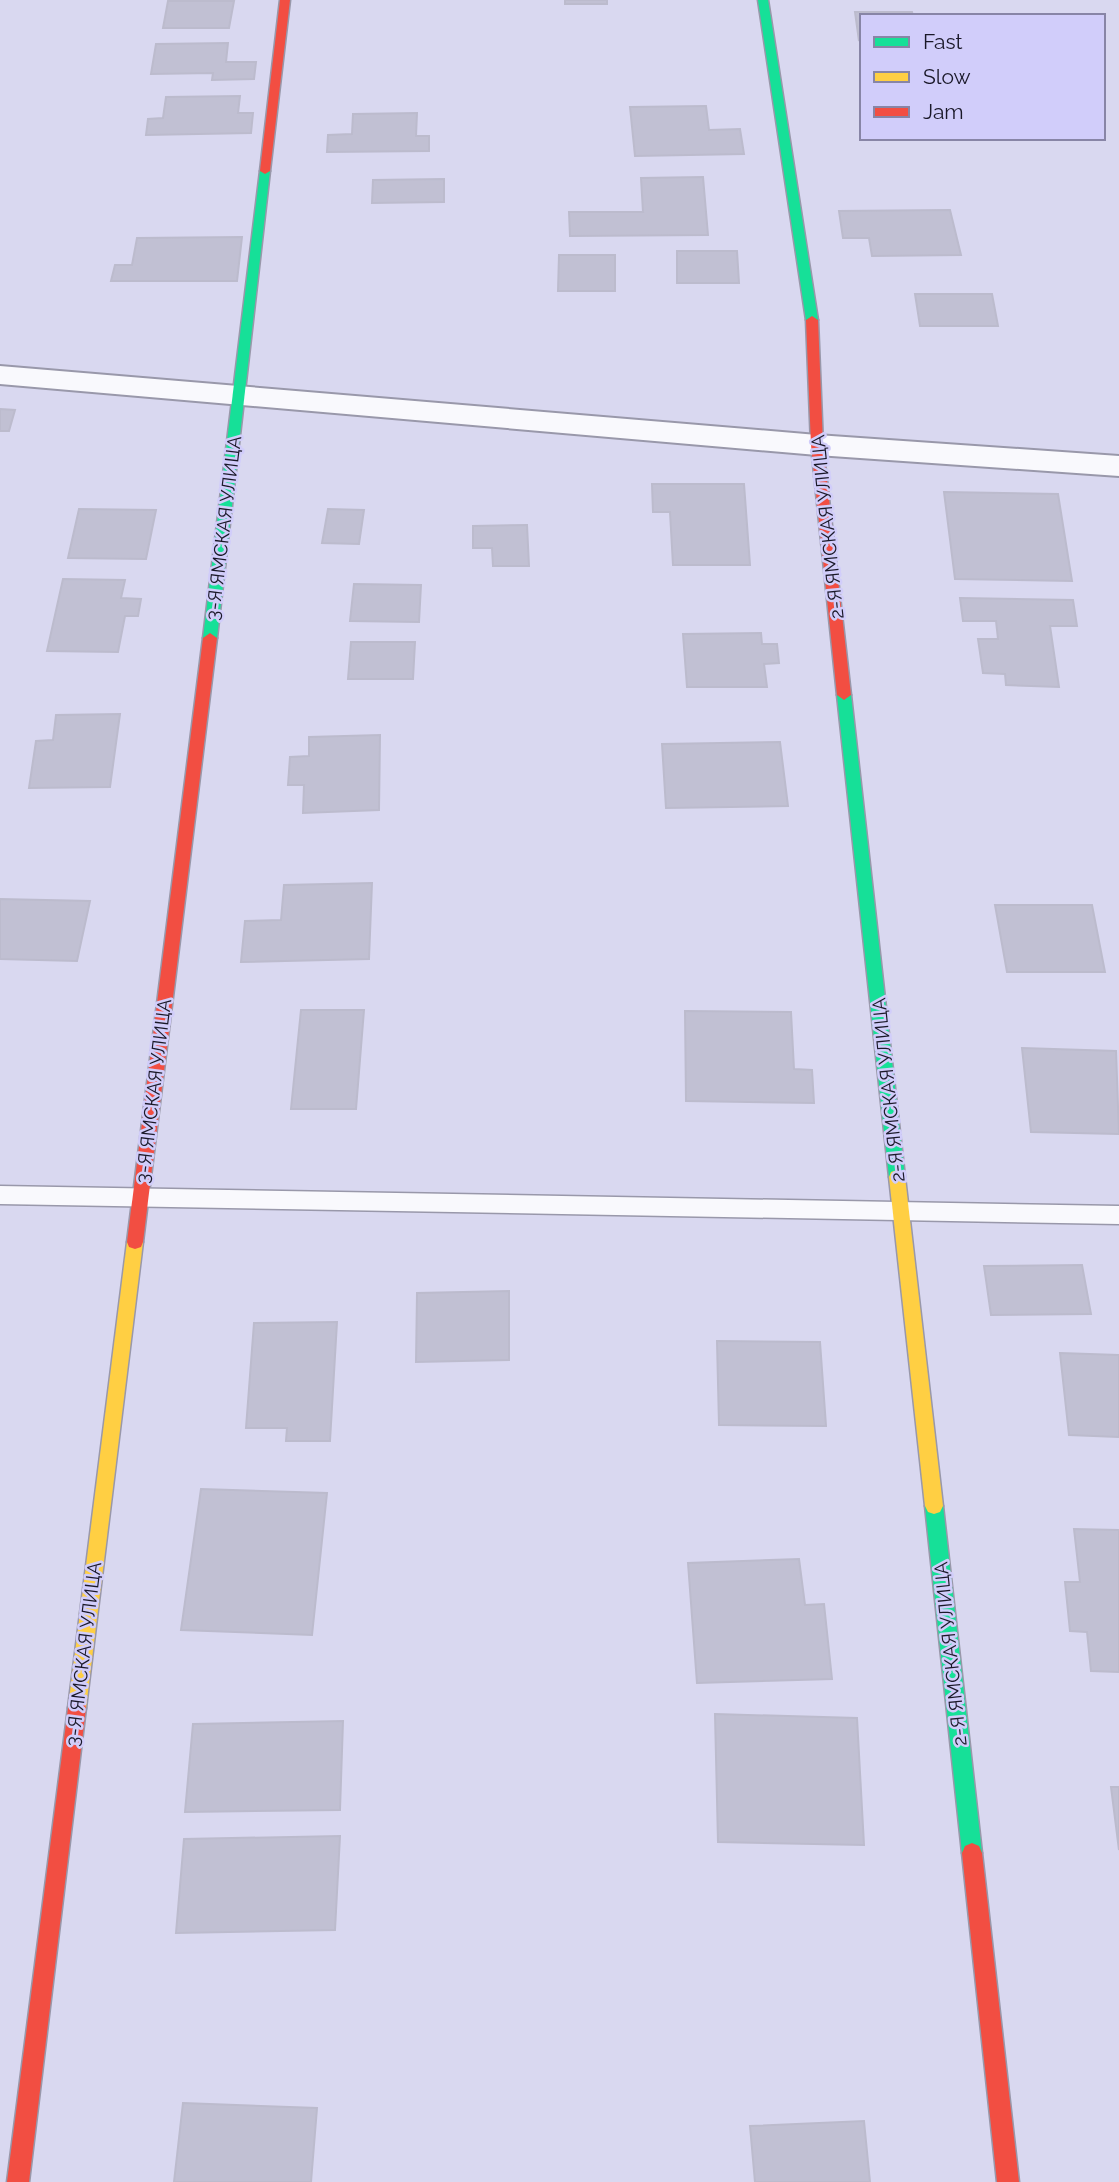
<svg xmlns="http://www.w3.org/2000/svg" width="1119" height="2182" font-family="Raleway,sans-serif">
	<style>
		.building { fill: #c1c0d3; stroke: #bcbbcd; stroke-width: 2 }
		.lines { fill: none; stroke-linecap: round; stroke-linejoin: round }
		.lane-casing { stroke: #9998aa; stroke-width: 3 }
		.street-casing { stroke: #9998aa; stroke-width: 4 }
		.fast-casing { stroke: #9998aa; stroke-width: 3 }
		.slow-casing { stroke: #9998aa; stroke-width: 3 }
		.jam-casing { stroke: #9998aa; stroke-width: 3 }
		.lane { fill: #f9f9fd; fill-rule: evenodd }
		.street { fill: #f9f9fd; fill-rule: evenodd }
		.fast { fill: #16e098; fill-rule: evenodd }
		.slow { fill: #ffcf43; fill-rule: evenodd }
		.jam { fill: #f24e42; fill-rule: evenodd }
		.labels { text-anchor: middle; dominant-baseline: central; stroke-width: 5; stroke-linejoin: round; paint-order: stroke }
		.street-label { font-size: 19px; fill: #1a1828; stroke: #d1cdfa }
	</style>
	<rect width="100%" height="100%" fill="#d9d8f0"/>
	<g class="building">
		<rect x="565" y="0" width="42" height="4"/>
		<path d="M168,1h66l-5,27h-66z"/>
		<path d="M855,12h57l1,4h-51l-3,25z"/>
		<path d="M228,43l-2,19h30l-2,17 -42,1 1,-7 -62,1 5,-30z"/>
		<path d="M240,96l-2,17h15l-2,20 -105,2 2,-16 15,-1 3,-21z"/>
		<path d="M706,106l3,24 31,-1 4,25 -109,2 -5,-49z"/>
		<path d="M417,113l-1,23h13v15l-102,1 1,-17 24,-1 1,-20z"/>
		<path d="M703,177l5,58 -138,1 -1,-24h74l-2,-34z"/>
		<path d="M444,179v23l-72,1 1,-23z"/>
		<path d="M950,210l11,45 -89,1 -3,-18h-26l-4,-27z"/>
		<path d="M242,237l-5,44h-126l4,-16h17l5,-27z"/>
		<path d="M677,251h60l2,32h-62z"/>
		<path d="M559,255h56v36h-57z"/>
		<path d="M915,294h77l6,32h-78z"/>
		<path d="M0,409l15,1 -6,21h-9z"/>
		<path d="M652,484h92l6,81h-77l-3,-53h-17z"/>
		<path d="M944,492l114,2 14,87 -117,-2z"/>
		<path d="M79,509l77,1 -10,49 -78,-1z"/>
		<path d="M328,509l36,1 -5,34 -37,-1z"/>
		<path d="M527,525l2,41h-36l-1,-18h-19v-22z"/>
		<path d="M63,579l62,1 -4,18 20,1 -3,17h-13l-7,36 -71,-1z"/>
		<path d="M354,584l67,1 -2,37 -69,-1z"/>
		<path d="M960,598l113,2 4,26h-27l9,61 -53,-2 -1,-11 -22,-1 -5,-34h20l-2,-18h-33z"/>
		<path d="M761,633l1,11h15l2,19 -15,1 3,23h-80l-4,-53z"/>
		<path d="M351,642h64l-2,37h-65z"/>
		<path d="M120,714l-10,73 -81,1 7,-47 17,-1 3,-25z"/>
		<path d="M380,735l-1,75 -76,3 1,-28h-16l2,-28 19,-1v-19z"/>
		<path d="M780,742l8,64 -122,2 -4,-64z"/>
		<path d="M372,883l-3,76 -128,3 4,-41 36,-1 3,-35z"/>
		<path d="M0,899l90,2 -13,60 -77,-2z"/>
		<path d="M995,905h97l13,67h-98z"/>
		<path d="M301,1010h63l-8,99h-65z"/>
		<path d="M685,1011l106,1 3,57 18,1 2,33 -128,-2z"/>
		<path d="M1022,1048l94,3 3,83 -88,-2z"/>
		<path d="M1082,1265l9,49 -100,1 -7,-49z"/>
		<path d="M509,1291v69l-93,2 1,-69z"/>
		<path d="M337,1322l-7,119h-44l1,-13h-41l8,-105z"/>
		<path d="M717,1341l103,1 6,84 -107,-1z"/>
		<path d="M1060,1353l59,2v82l-50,-2z"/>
		<path d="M201,1489l126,4 -15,142 -131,-5z"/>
		<path d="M1074,1529l45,1v142l-28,-1 -4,-39 -17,-1 -5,-49h15z"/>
		<path d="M799,1559l6,46 19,-1 8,75 -135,4 -9,-120z"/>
		<path d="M715,1714l142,4 7,127 -146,-3z"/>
		<path d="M343,1721l-3,89 -155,2 8,-88z"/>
		<path d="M1111,1787h8v63z"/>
		<path d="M340,1836l-5,94 -159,3 8,-94z"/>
		<path d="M183,2103l134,5 -6,74h-137z"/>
		<path d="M864,2121l6,61h-115l-5,-56z"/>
	</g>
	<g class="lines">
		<defs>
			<path id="lane" d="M0,1186l1119,20v18l-1119,-20z"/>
			<path id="street" d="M0,366l817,69 302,21v20l-302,-21 -817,-71z"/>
			<g id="fast">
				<path d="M758,0h10l50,320 -6,4 -6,-4z"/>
				<path d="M265,168l5,3 -53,467 -7,5 -7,-5 57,-467z"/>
				<path d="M844,690l7,5 54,482 -2,5 -6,2 -6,-2 -2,-5 -52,-482z"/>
				<path d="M934,1498l6,2 3,6 39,347 -3,7 -7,3 -7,-3 -3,-7 -37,-347 3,-6z"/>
			</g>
			<g id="slow">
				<path d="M897,1170l6,2 2,5 38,329 -3,6 -6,2 -6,-2 -3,-6 -36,-329 2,-5z"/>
				<path d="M135,1235l6,2 2,5 -57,466 -2,7 -7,2 -7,-2 -2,-7 59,-466 2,-5z"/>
			</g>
			<g id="jam">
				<path d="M280,0h10l-20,171 -5,3 -5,-3z"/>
				<path d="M812,316l6,4 5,125 28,250 -7,5 -7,-5 -26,-250 -5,-125z"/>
				<path d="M210,633l7,5 -74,604 -2,5 -6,2 -6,-2 -2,-5 76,-604z"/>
				<path d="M77,1699l7,2 2,7 -57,474h-22l61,-474 2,-7z"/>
				<path d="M972,1843l7,3 3,7 37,329h-22l-35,-329 3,-7z"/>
			</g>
		</defs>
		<use href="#lane" class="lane-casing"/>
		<use href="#street" class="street-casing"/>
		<use href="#fast" class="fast-casing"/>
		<use href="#slow" class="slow-casing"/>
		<use href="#jam" class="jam-casing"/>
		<use href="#lane" class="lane"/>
		<use href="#street" class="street"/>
		<use href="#fast" class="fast"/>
		<use href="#slow" class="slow"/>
		<use href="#jam" class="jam"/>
	</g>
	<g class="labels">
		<g class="street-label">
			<text transform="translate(827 527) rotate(-96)">2-Я ЯМСКАЯ УЛИЦА</text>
			<text transform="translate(223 528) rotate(-83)">3-Я ЯМСКАЯ УЛИЦА</text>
			<text transform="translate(888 1090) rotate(-96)">2-Я ЯМСКАЯ УЛИЦА</text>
			<text transform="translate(153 1091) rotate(-83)">3-Я ЯМСКАЯ УЛИЦА</text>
			<text transform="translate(83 1654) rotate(-83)">3-Я ЯМСКАЯ УЛИЦА</text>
			<text transform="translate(950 1654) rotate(-96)">2-Я ЯМСКАЯ УЛИЦА</text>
		</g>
	</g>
	<rect x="860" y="14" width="245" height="126" fill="#d1cdfa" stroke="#8885a6" stroke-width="2"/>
	<rect x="874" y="37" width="35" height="10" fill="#16e098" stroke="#8885a6" stroke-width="2"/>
	<text x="923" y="49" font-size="21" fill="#1a1828">Fast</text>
	<rect x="874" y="72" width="35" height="10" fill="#ffcf43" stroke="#8885a6" stroke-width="2"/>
	<text x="923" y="84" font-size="21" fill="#1a1828">Slow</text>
	<rect x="874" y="107" width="35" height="10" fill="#f24e42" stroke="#8885a6" stroke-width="2"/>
	<text x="923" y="119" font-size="21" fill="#1a1828">Jam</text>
</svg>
